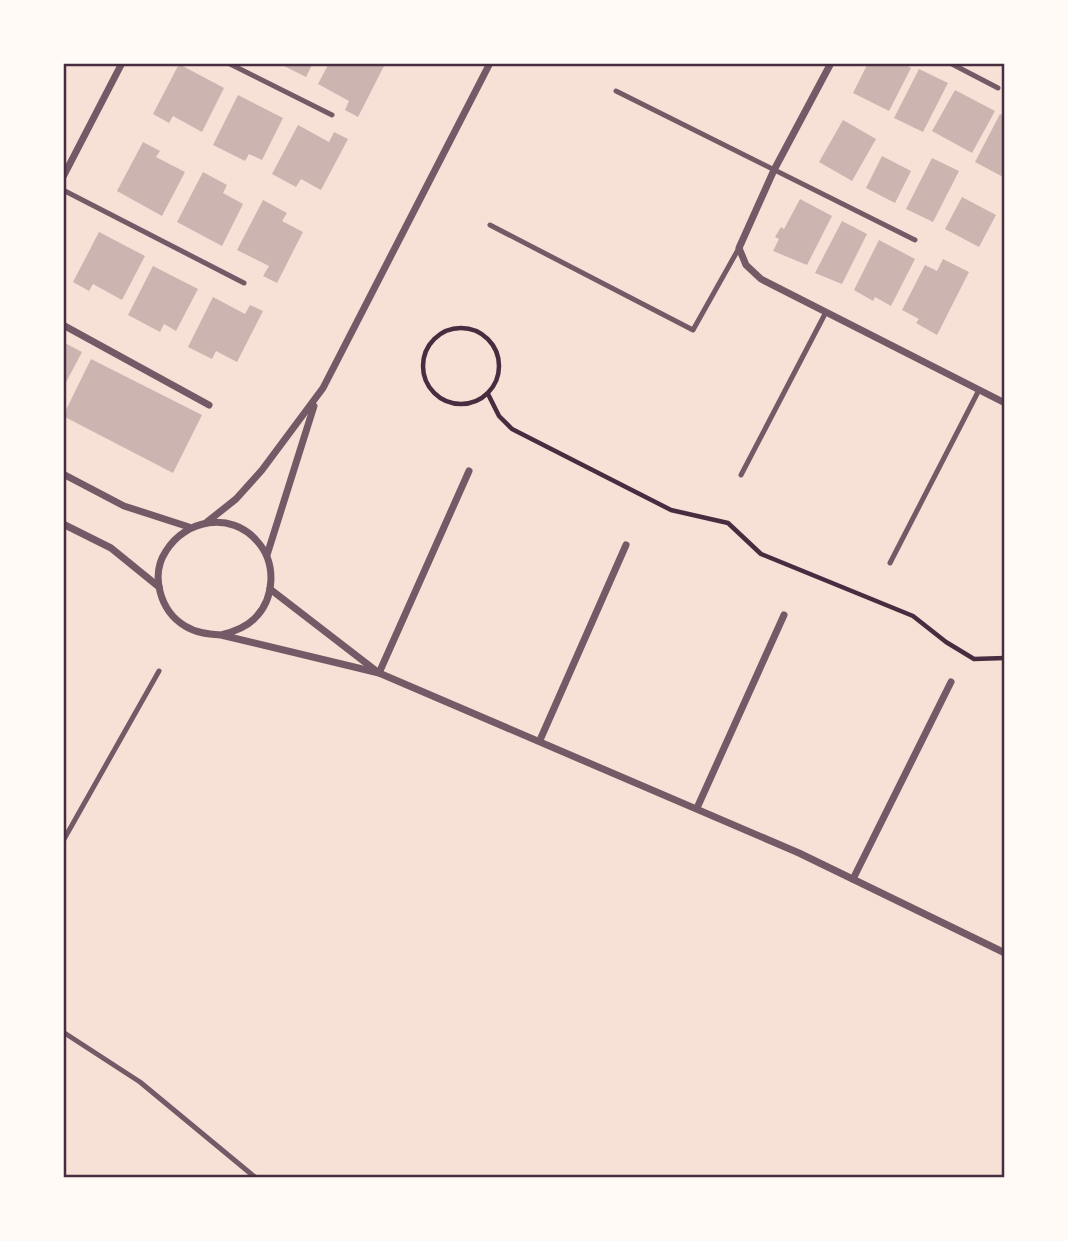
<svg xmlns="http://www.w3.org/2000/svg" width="1068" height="1241" font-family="Poppins,sans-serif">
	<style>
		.building { fill: #ccb4b1 }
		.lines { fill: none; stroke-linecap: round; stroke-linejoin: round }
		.path { stroke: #4a2c40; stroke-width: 4.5 }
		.service { stroke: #755966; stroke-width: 5 }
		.minor { stroke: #755966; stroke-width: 7 }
		.neatline { fill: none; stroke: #4a2c40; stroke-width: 2.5 }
	</style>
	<rect width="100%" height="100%" fill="#f7e1d7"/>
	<g class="building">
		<path d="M278,63h35l-7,14z"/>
		<path d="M329,63h49l6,3 -26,51 -13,-7 4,-9 -31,-17z"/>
		<path d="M868,63h34l9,5 -22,43 -36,-18z"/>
		<path d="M179,64l45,24 -22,44 -29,-16 -4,7 -16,-9z"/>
		<path d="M919,69l29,14 -25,49 -29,-14z"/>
		<path d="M955,90l40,21 -23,42 -40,-22z"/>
		<path d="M238,95l45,23 -21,42 -13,-6 -4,7 -32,-16z"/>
		<path d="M1000,114l5,2v62l-30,-16z"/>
		<path d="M843,120l33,19 -24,42 -33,-19z"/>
		<path d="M298,125l31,17 5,-10 14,7 -27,51 -20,-11 -5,8 -24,-13z"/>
		<path d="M143,142l17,9 -4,6 29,15 -23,44 -45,-25z"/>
		<path d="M882,156l29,15 -16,32 -29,-15z"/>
		<path d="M932,158l27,13 -26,51 -27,-13z"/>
		<path d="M203,172l24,13 -4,8 20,11 -21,42 -45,-24z"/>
		<path d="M962,197l34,18 -17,32 -34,-18z"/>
		<path d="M800,199l32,17 -25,49 -34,-14 6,-12 -4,-2 6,-10 3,2z"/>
		<path d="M263,200l24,13 -5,8 21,11 -26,51 -14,-7 6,-10 -32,-16z"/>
		<path d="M842,221l25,13 -25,50 -27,-11z"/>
		<path d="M99,232l46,24 -23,44 -29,-16 -4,7 -16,-9z"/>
		<path d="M879,240l36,19 -24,47 -16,-9 -2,4 -19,-11z"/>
		<path d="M943,259l26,13 -32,63 -21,-12 3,-4 -17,-9 23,-45 12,6z"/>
		<path d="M153,266l45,23 -22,42 -12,-7 -4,8 -32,-17z"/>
		<path d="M213,297l32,17 5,-9 13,6 -26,51 -21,-11 -4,8 -24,-12z"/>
		<path d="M63,342l19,10 -19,36z"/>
		<path d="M91,359l111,56 -29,58 -110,-57z"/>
	</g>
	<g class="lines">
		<g class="path">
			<circle cx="461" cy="366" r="38"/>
			<path d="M488,394l11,22 13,13 159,81 57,13 33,31 152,62 33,26 28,17 31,-1"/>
		</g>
		<g class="service">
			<path d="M228,63l104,52"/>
			<path d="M950,63l48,25"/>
			<path d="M616,91l299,149"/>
			<path d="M63,190l181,93"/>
			<path d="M490,225l203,105 46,-82"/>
			<path d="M741,475l85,-163"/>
			<path d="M890,563l89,-173"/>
			<path d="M63,841l96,-170"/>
			<path d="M63,1032l77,50 116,96"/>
		</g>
		<g class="minor">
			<path d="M831,63l-57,107 -35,78 7,17 15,14 244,124"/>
			<path d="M63,177l59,-114"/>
			<path d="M63,325l146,80"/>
			<path d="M63,474l61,32 65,21"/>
			<path d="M207,522l29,-23 26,-29 61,-82 167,-325"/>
			<path d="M63,524l48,24 48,39"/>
			<path d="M267,555l47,-149"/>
			<path d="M270,589l105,81"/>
			<path d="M221,635c12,-3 24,-7 33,-16 21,-20 23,-56 3,-78 -26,-30 -71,-22 -91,10 -16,24 -6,60 19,75 11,7 23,8 36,9l158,38 420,180 206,100"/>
			<path d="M379,673l90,-202"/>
			<path d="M540,740l86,-195"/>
			<path d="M697,808l87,-193"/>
			<path d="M853,879l98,-197"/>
		</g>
	</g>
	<rect width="1068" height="1241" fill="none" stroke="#fffaf5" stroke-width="130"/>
	<rect x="65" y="65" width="938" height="1111" class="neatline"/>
</svg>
